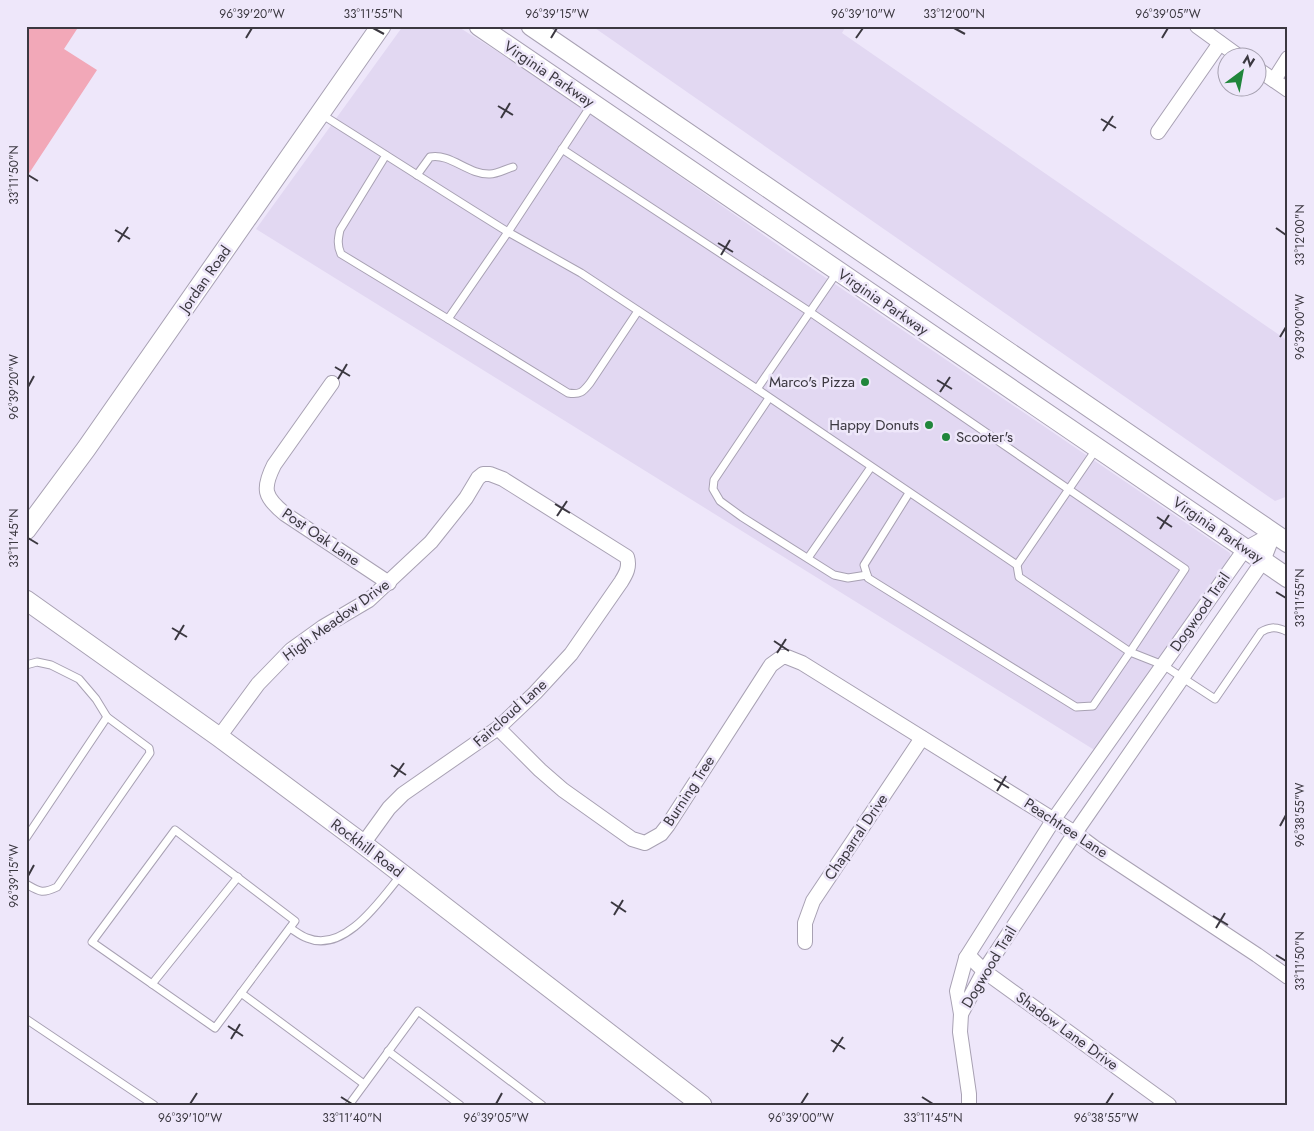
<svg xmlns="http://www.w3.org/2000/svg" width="1314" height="1131" font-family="Jost,sans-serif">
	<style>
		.built { fill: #e2d8f2 }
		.green { fill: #f2a8b8 }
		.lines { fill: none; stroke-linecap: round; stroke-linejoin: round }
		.lane-casing { stroke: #a8a1b3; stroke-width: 9 }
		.street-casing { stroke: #a8a1b3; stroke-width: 16 }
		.secondary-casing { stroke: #a8a1b3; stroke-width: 21 }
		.lane { stroke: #fff; stroke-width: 7 }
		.street { stroke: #fff; stroke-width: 14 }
		.secondary { stroke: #fff; stroke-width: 19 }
		.ticks { fill: none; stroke: #3b3840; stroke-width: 2 }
		.poi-dot { fill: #20863b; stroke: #eee7fa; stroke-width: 2 }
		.labels { text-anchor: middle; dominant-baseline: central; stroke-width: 5; stroke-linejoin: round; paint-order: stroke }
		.street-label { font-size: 15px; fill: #3b3840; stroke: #eee7fa }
		.poi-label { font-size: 15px; fill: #3b3840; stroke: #eee7fa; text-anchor: end }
		.neatline { fill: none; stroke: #3b3840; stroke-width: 2 }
		.ticks-label { font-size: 12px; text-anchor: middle; fill: #3b3840 }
	</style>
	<rect width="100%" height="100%" fill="#eee7fa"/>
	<g class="built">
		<path d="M403,26h54l79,50 249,174 445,303v8l-134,190 -840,-522z"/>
		<path d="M592,26h254l-4,7 446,308v155l-13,5z"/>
	</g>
	<path class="green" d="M26,26h53l-15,23 33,21 -71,108z"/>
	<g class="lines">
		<defs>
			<g id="lane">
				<path d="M592,104l-84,128 73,41 176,116"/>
				<path d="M321,114c62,39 124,79 187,118l-60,87 -107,-65c-4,-9 -3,-15 -1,-24l46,-75"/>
				<path d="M562,149l248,163 375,257 -55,83 33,13 52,34 46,-67c9,-6 17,-5 27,0"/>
				<path d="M417,175l13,-18c21,-4 38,18 60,17 7,0 16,-5 23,-7"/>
				<path d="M838,271l-81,118 260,176 80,-117"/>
				<path d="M448,319l120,74c12,2 15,-1 22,-10l48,-72"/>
				<path d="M769,398l-55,82 -1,9 7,12 22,16 92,58 14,3 19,-3"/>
				<path d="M909,493l-45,72 4,13 208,129 17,-1 37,-54 -111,-75 -2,-12"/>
				<path d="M808,558l63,-91"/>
				<path d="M26,665l11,-3 14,3 28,14 17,20 11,18 42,31 1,5 -93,134c-15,7 -17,5 -31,-3"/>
				<path d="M175,830l120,91 -80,107 -123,-86z"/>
				<path d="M26,838l81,-121"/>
				<path d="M290,928c5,3 11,8 17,10 38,16 74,-39 94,-63"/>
				<path d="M152,984l86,-107"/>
				<path d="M241,993l123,91"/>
				<path d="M26,1019l128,86"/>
				<path d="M388,1051l72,54"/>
				<path d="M349,1105l69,-94 124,94"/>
			</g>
			<g id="street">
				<path d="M1197,26l44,32"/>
				<path d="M1256,68l32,22"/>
				<path d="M1274,80l14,-22"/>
				<path d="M1158,132l62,-89"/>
				<path d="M332,383l-58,82c-12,24 -10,32 11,49l104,69"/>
				<path d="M498,728l42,42 23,20 69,49 13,4 16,-9 7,-9 103,-160 11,-8h5l15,6 273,170 20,15 162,107 31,22"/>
				<path d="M219,737l39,-53 33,-34 32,-23 46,-27 62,-58 35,-44 12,-20 5,-4h7l13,5 124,78c3,10 -1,17 -6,25l-50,72 -36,39 -37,35 -95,66 -14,14 -26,36"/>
				<path d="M805,942v-19l8,-22 109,-163"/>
				<path d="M966,958l6,1 12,12 185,134"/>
				<path d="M961,1014l23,-43 91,-138 188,-272 11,-28"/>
				<path d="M969,1105v-11l-9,-62 1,-18 -4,-23 9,-33 88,-139 191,-270 29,-16"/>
			</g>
			<g id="secondary">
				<path d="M479,26l809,552"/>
				<path d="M531,26l757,517"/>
				<path d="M26,530l60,-81 295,-423"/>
				<path d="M26,600l193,137 144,107 339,261"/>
			</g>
		</defs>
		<use href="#lane" class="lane-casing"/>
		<use href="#street" class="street-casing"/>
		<use href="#secondary" class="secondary-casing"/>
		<use href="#lane" class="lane"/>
		<use href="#street" class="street"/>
		<use href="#secondary" class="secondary"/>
	</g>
	<path class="ticks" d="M373,28l11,6M954,28l11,6M246,38l6,-10M551,38l6,-10M856,38l7,-10M1162,38l6,-10M498,106l15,9M501,118l9,-15M1101,119l15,9M1103,131l10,-15M28,175l10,6M1276,228l10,7M115,230l15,9M118,242l10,-15M718,243l15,9M721,255l9,-15M1280,337l6,-10M335,367l15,9M338,379l9,-15M937,380l15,9M28,387l6,-11M940,392l10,-15M555,504l15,9M557,516l10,-15M1157,517l15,10M1160,529l9,-14M28,538l10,6M1276,592l10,6M172,628l15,9M175,640l9,-15M774,641l15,10M777,653l9,-14M391,765l15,10M394,777l10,-14M994,779l15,9M997,791l9,-15M1280,826l6,-11M28,876l6,-11M611,902l15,10M614,915l9,-15M1213,916l15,9M1216,928l9,-15M1276,955l10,6M228,1026l15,10M231,1039l9,-15M831,1040l14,9M833,1052l10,-15M341,1097l11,7M922,1097l11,7M190,1104l7,-11M496,1104l6,-11M801,1104l7,-11M1106,1104l7,-11"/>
	<g class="poi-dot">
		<circle cx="865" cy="382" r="5"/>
		<circle cx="929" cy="425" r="5"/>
		<circle cx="946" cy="437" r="5"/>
	</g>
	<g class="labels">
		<g class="street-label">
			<text transform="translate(549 74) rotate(34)">Virginia Parkway</text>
			<text transform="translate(205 279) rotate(-55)">Jordan Road</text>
			<text transform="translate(883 302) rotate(34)">Virginia Parkway</text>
			<text transform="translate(1218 530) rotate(34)">Virginia Parkway</text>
			<text transform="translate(321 537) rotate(34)">Post Oak Lane</text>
			<text transform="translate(1200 612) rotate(-55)">Dogwood Trail</text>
			<text transform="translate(336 620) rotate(-36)">High Meadow Drive</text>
			<text transform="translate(510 713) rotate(-42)">Faircloud Lane</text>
			<text transform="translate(689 791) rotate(-57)">Burning Tree</text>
			<text transform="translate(1066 828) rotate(33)">Peachtree Lane</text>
			<text transform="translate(856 837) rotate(-56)">Chaparral Drive</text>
			<text transform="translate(367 848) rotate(37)">Rockhill Road</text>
			<text transform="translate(989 967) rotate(-59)">Dogwood Trail</text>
			<text transform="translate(1067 1031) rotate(36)">Shadow Lane Drive</text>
		</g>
		<g class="poi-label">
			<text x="855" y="382">Marco's Pizza</text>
			<text x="919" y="425">Happy Donuts</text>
			<text x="956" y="437" text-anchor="start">Scooter's</text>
		</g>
	</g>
	<rect width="1314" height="1131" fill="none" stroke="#eee7fa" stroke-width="55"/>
	<g transform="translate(1242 72) rotate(32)"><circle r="24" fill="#eee7fa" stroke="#a6a1b0"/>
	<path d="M0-4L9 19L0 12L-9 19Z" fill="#20863b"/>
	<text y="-8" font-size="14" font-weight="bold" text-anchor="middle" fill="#3b3840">N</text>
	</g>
	<rect x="28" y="28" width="1258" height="1076" class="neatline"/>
	<g class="ticks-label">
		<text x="252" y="18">96°39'20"W</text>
		<text x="373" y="18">33°11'55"N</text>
		<text x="557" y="18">96°39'15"W</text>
		<text x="863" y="18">96°39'10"W</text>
		<text x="954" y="18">33°12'00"N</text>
		<text x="1168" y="18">96°39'05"W</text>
		<text transform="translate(14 175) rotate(-90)" y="4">33°11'50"N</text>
		<text transform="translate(1300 235) rotate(-90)" y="4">33°12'00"N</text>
		<text transform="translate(1300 327) rotate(-90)" y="4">96°39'00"W</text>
		<text transform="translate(14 387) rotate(-90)" y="4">96°39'20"W</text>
		<text transform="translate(14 538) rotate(-90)" y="4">33°11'45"N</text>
		<text transform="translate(1300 598) rotate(-90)" y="4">33°11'55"N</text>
		<text transform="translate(1300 815) rotate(-90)" y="4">96°38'55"W</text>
		<text transform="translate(14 876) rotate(-90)" y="4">96°39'15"W</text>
		<text transform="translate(1300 961) rotate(-90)" y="4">33°11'50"N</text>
		<text x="190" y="1122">96°39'10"W</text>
		<text x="352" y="1122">33°11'40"N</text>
		<text x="496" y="1122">96°39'05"W</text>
		<text x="801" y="1122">96°39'00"W</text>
		<text x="933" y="1122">33°11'45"N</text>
		<text x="1106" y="1122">96°38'55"W</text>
	</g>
</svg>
